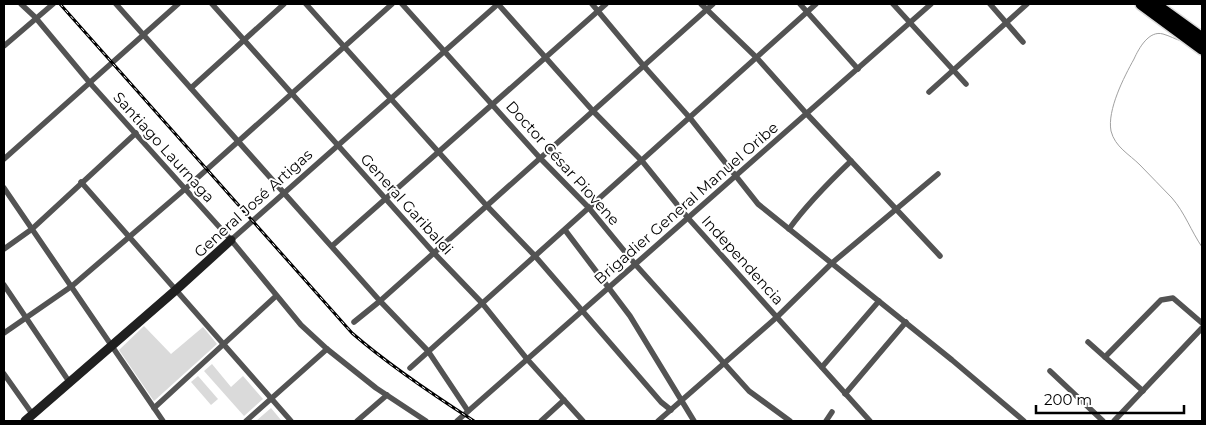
<svg xmlns="http://www.w3.org/2000/svg" width="1206" height="425" font-family="Montserrat,sans-serif">
	<style>
		.green { fill: #dadada }
		.lines { fill: none; stroke-linecap: round; stroke-linejoin: round }
		.stream { stroke: #a1a1a1; stroke-width: 1 }
		.highway-casing { stroke: #dbdbdb; stroke-width: 14 }
		.street { stroke: #535353; stroke-width: 5.5 }
		.secondary { stroke: #202020; stroke-width: 9 }
		.highway { stroke: #000; stroke-width: 11 }
		.rail-casing { stroke: #000; stroke-width: 3 }
		.rail { stroke: #fff; stroke-width: 1; stroke-dasharray: 4; stroke-linecap: butt }
		.labels { text-anchor: middle; dominant-baseline: central; stroke-width: 4; stroke-linejoin: round; paint-order: stroke }
		.street-label { font-size: 15px; fill: #000; stroke: #fff }
	</style>
	<rect width="100%" height="100%" fill="#fff"/>
	<g class="green">
		<path d="M144,326l27,28 32,-27 14,17 -63,57 -35,-51z"/>
		<path d="M212,364l19,23 12,-11 20,23 -19,17 -40,-45z"/>
		<path d="M198,376l20,23 -7,6 -20,-23z"/>
		<path d="M271,408l10,12 -1,1h-24z"/>
	</g>
	<g class="lines">
		<path class="stream" d="M1181,41c-6,-2 -11,-5 -18,-7 -14,-4 -24,14 -29,25 -10,18 -27,51 -23,72 4,16 18,23 29,34 11,11 21,22 32,33 13,15 19,33 30,49"/>
		<defs>
			<g id="highway">
				<path d="M1141,4l61,45"/>
				<path d="M1155,4l47,34"/>
			</g>
		</defs>
		<use href="#highway" class="highway-casing"/>
		<g class="street">
			<path d="M21,4l14,13 55,66 141,157 70,85 26,24 49,39 50,33"/>
			<path d="M116,4l264,297 48,50 40,60"/>
			<path d="M212,4l221,248 49,51 45,56 56,62"/>
			<path d="M306,4l180,201 49,51 126,146 10,8"/>
			<path d="M402,4l138,154 49,50 46,56 114,127 41,30"/>
			<path d="M498,4l95,107 49,50 46,57 182,203"/>
			<path d="M592,4l51,61 47,53 68,86 194,156 72,61"/>
			<path d="M701,4l56,54 49,55 134,143"/>
			<path d="M800,4l58,65"/>
			<path d="M893,4l73,80"/>
			<path d="M990,4l33,38"/>
			<path d="M4,46l49,-42"/>
			<path d="M191,88l93,-84"/>
			<path d="M929,92l98,-88"/>
			<path d="M4,159l174,-155"/>
			<path d="M81,182l210,239"/>
			<path d="M4,188l159,233"/>
			<path d="M789,229c18,-25 39,-46 62,-68"/>
			<path d="M565,230l65,86 64,105"/>
			<path d="M231,240l267,-236"/>
			<path d="M332,246l274,-242"/>
			<path d="M4,249l28,-20 104,-96"/>
			<path d="M4,285l66,98"/>
			<path d="M354,322l26,-21 333,-297"/>
			<path d="M4,333l68,-47 113,-97 207,-185"/>
			<path d="M1088,342l55,49"/>
			<path d="M1105,357l56,-57 12,-2 29,25"/>
			<path d="M822,367l57,-66"/>
			<path d="M410,368l406,-364"/>
			<path d="M1050,371l53,50"/>
			<path d="M4,374l29,41"/>
			<path d="M845,394l61,-72"/>
			<path d="M154,408l122,-112"/>
			<path d="M246,421l81,-72"/>
			<path d="M357,421l30,-26"/>
			<path d="M457,421l474,-417"/>
			<path d="M541,421l23,-21"/>
			<path d="M658,421l119,-104 55,-54 106,-89"/>
			<path d="M826,421l6,-9"/>
			<path d="M1114,421l88,-93"/>
		</g>
		<path class="secondary" d="M25,421l152,-132 54,-49"/>
		<use href="#highway" class="highway"/>
		<defs>
			<path id="rail" d="M60,4l292,329c38,33 80,61 122,88"/>
		</defs>
		<use href="#rail" class="rail-casing"/>
		<use href="#rail" class="rail"/>
	</g>
	<g class="labels">
		<g class="street-label">
			<text transform="translate(164 147) rotate(48)">Santiago Laurnaga</text>
			<text transform="translate(563 163) rotate(48)">Doctor César Piovene</text>
			<text transform="translate(253 203) rotate(-42)">General José Artigas</text>
			<text transform="translate(686 203) rotate(-41)">Brigadier General Manuel Oribe</text>
			<text transform="translate(407 204) rotate(48)">General Garibaldi</text>
			<text transform="translate(743 260) rotate(48)">Independencia</text>
		</g>
	</g>
	<rect width="1206" height="425" fill="none" stroke="#000000" stroke-width="10"/>
	<path d="M1036 405v8h148v-8" fill="none" stroke="#000000" stroke-width="2.5"/>
	<text x="1044" y="405" font-size="15" fill="#000000" stroke="#ffffff" stroke-width="4" paint-order="stroke">200 m</text>
</svg>
